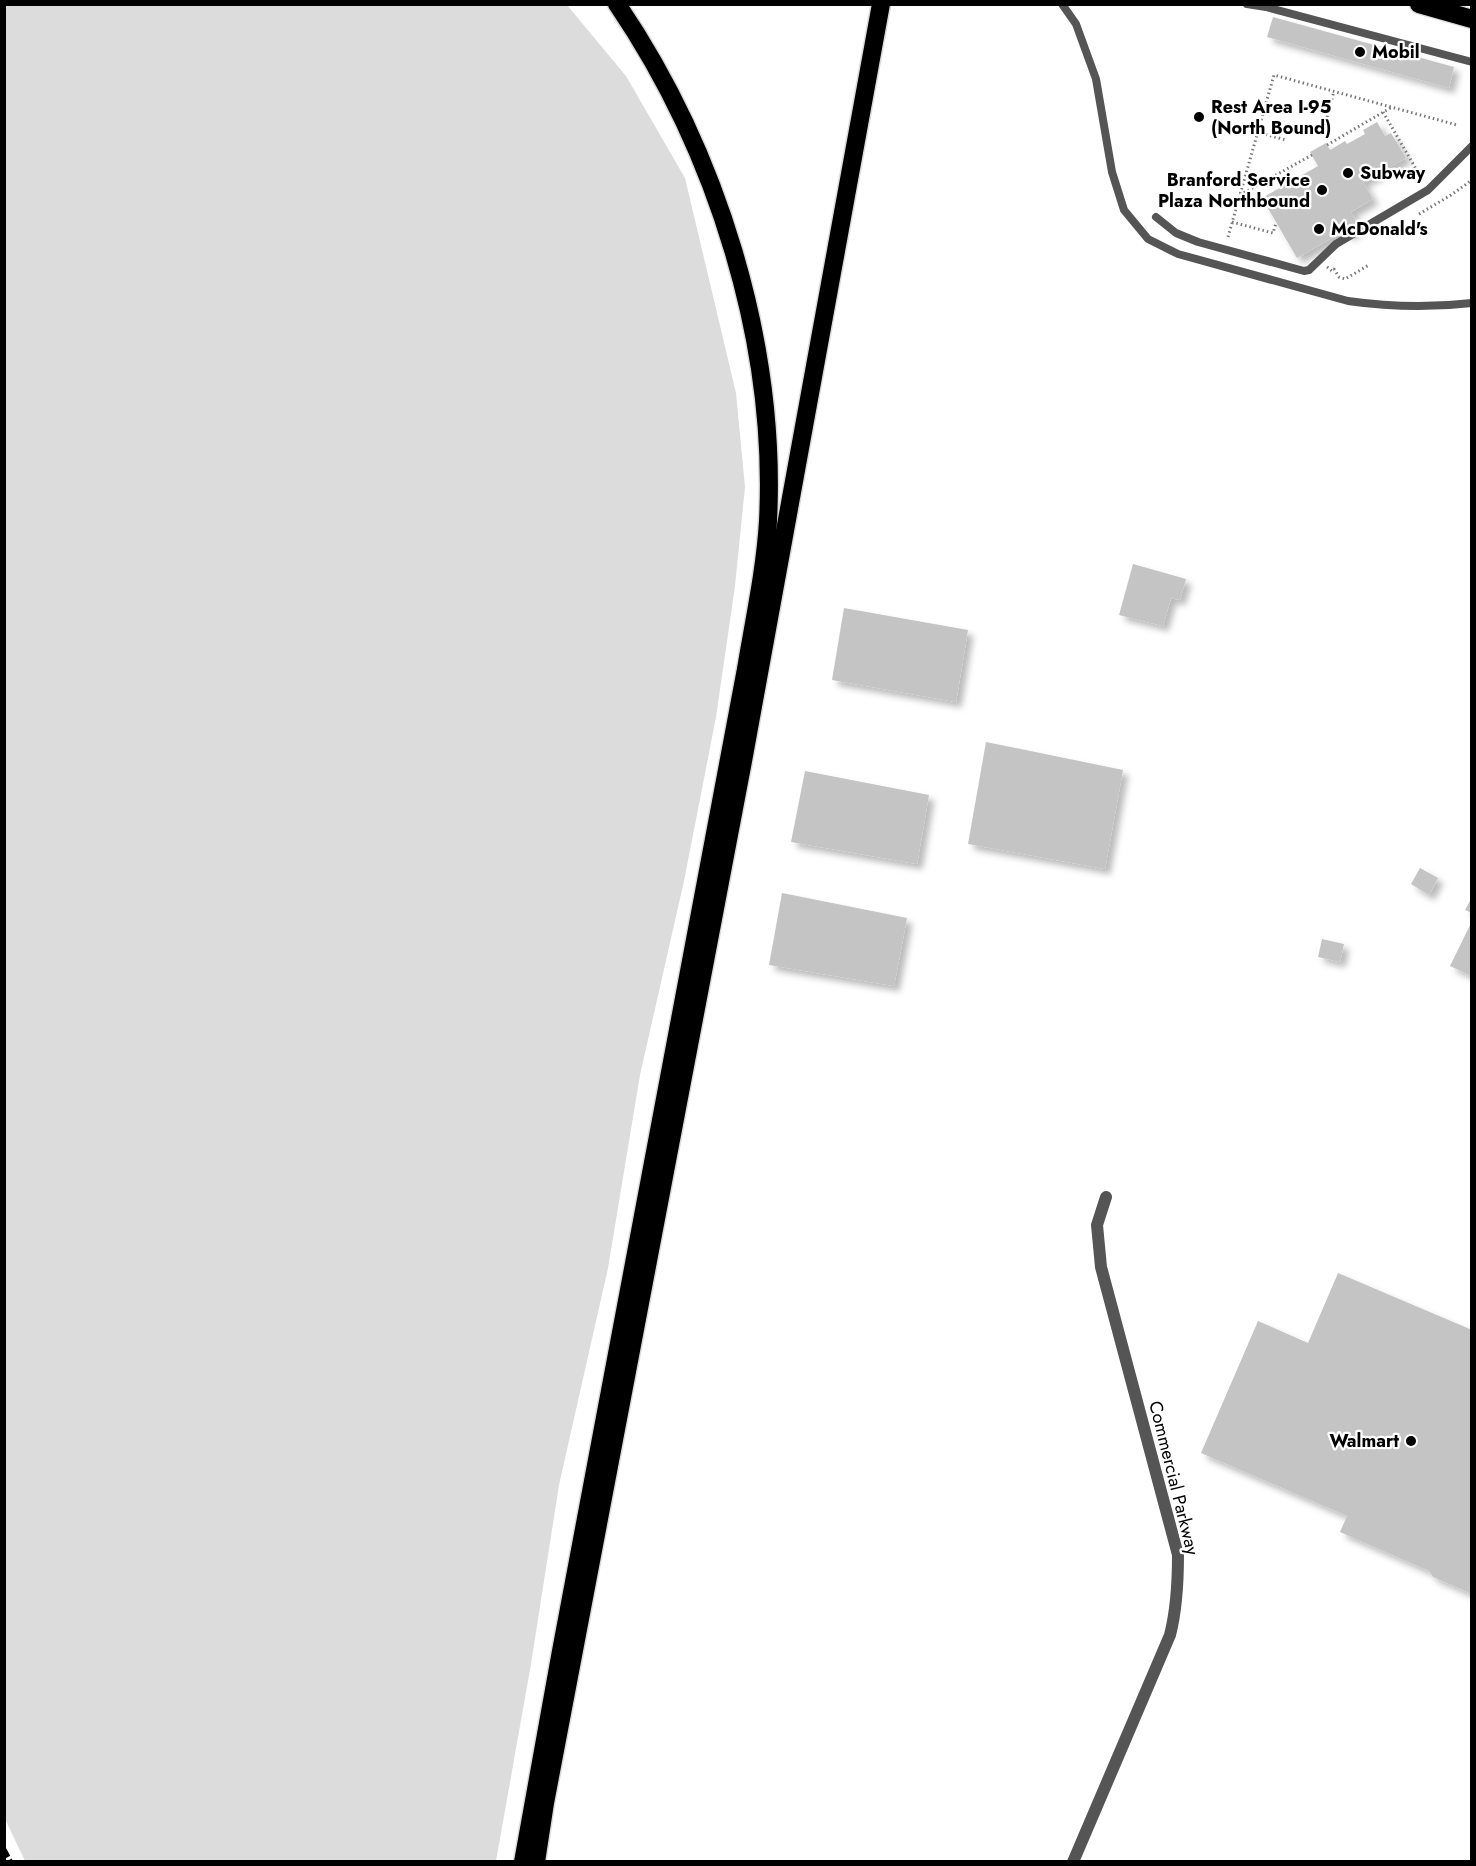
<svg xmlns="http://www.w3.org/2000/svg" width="1476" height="1866" font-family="Jost,sans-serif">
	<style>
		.green { fill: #dcdcdc }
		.building { fill: #c4c4c4; filter: url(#shadow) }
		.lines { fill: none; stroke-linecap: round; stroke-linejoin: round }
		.motorway-casing { stroke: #dbdbdb; stroke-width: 21 }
		.path { stroke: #777; stroke-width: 3; stroke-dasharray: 1.5 3; stroke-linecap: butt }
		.service { stroke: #555; stroke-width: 8 }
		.minor { stroke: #555; stroke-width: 12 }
		.motorway { stroke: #000; stroke-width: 18 }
		.rail { stroke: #000; stroke-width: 4.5; stroke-dasharray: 9 3 1.5 3; stroke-linecap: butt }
		.poi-dot { fill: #000; stroke: #fff; stroke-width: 2 }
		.labels { text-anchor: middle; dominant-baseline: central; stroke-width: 4.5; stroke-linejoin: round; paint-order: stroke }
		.poi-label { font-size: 18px; font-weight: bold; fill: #000; stroke: #fff; text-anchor: start }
		.street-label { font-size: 18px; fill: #000; stroke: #fff }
	</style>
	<defs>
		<filter id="shadow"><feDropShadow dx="5.5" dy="5.5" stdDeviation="3" flood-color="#0004"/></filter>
	</defs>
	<rect width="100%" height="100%" fill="#fff"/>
	<path class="green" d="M5,4l562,1 59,71 59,102 51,215 9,94 -10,99 -19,131 -32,164 -44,194 -32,193 -49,217 -28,179 -35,197h-471l-20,-42z"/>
	<g class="building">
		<path d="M1273,17l181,50 -5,21 -182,-51z"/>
		<path d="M1377,122l8,14 6,-3 15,25 -43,24 10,17 -22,13 8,15 -11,9 -4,-8 -8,5 1,2 -40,23 -35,-60 56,-32 -8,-14 16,-9 4,7 15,-9 2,3 18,-10 -2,-4z"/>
		<path d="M1133,564l53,15 -6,21 -9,-2 -8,28 -44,-11z"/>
		<path d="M844,608l124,22 -12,72 -124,-22z"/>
		<path d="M986,742l137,28 -18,99 -137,-25z"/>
		<path d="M805,771l124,24 -12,69 -126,-22z"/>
		<path d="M1420,868l18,10 -9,17 -18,-11z"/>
		<path d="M782,893l125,25 -13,68 -125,-21z"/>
		<path d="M1472,897v16l-7,-3z"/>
		<path d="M1472,921v55l-22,-10z"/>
		<path d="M1322,939l22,5 -4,18 -22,-5z"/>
		<path d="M1338,1273l134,57v264l-39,-17 -4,-6 -89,-39 7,-16 -146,-63 57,-132 50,22z"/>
	</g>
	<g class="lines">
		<defs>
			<g id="motorway">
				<path d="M1419,4l53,15"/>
				<path d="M523,1862l38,-211 185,-982c8,-49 19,-98 22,-148 9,-178 -51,-370 -151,-517"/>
				<path d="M536,1862l9,-59 198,-1042 138,-757"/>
			</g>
		</defs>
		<use href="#motorway" class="motorway-casing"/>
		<g class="path">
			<path d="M1383,112l40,69"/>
			<path d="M1327,117l7,-26"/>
			<path d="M1257,132l29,8"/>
			<path d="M1327,145l65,-38"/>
			<path d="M1240,195l72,-40"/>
			<path d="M1419,214l32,-19 21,-15"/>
			<path d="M1232,222l41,11 3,-10"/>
			<path d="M1228,237l46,-162 183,50"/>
			<path d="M1327,267l5,4 2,-2 5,8 6,2 24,-14"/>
		</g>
		<g class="service">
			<path d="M1062,4l14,20 20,55 16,93 12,38 24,29 30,15 170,47c42,6 81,7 124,2"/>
			<path d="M1247,4l19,3 206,55"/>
			<path d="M1156,217l20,16 22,9 106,29 5,-1 27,-26 92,-54 44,-44"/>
		</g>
		<path class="minor" d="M1073,1862l97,-227c7,-27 8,-53 8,-80l-77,-288 -4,-42 9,-28"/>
		<use href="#motorway" class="motorway"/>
		<path class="rail" d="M4,1849l7,13"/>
	</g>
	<g class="poi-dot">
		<circle cx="1360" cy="52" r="6"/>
		<circle cx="1199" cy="117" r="6"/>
		<circle cx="1348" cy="173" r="6"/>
		<circle cx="1322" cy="190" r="6"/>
		<circle cx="1319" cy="229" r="6"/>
		<circle cx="1411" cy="1441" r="6"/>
	</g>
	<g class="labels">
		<g class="poi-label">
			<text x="1372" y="52">Mobil</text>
			<text x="1211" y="107">Rest Area I-95<tspan x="1211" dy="21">(North Bound)</tspan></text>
			<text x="1360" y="173">Subway</text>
			<text x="1310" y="180" text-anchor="end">Branford Service<tspan x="1310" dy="21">Plaza Northbound</tspan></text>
			<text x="1331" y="229">McDonald's</text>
			<text x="1399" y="1441" text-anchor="end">Walmart</text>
		</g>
		<g class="street-label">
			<text transform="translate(1174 1478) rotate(76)">Commercial Parkway</text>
		</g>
	</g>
	<rect width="1476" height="1866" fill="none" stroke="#000000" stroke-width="12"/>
</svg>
